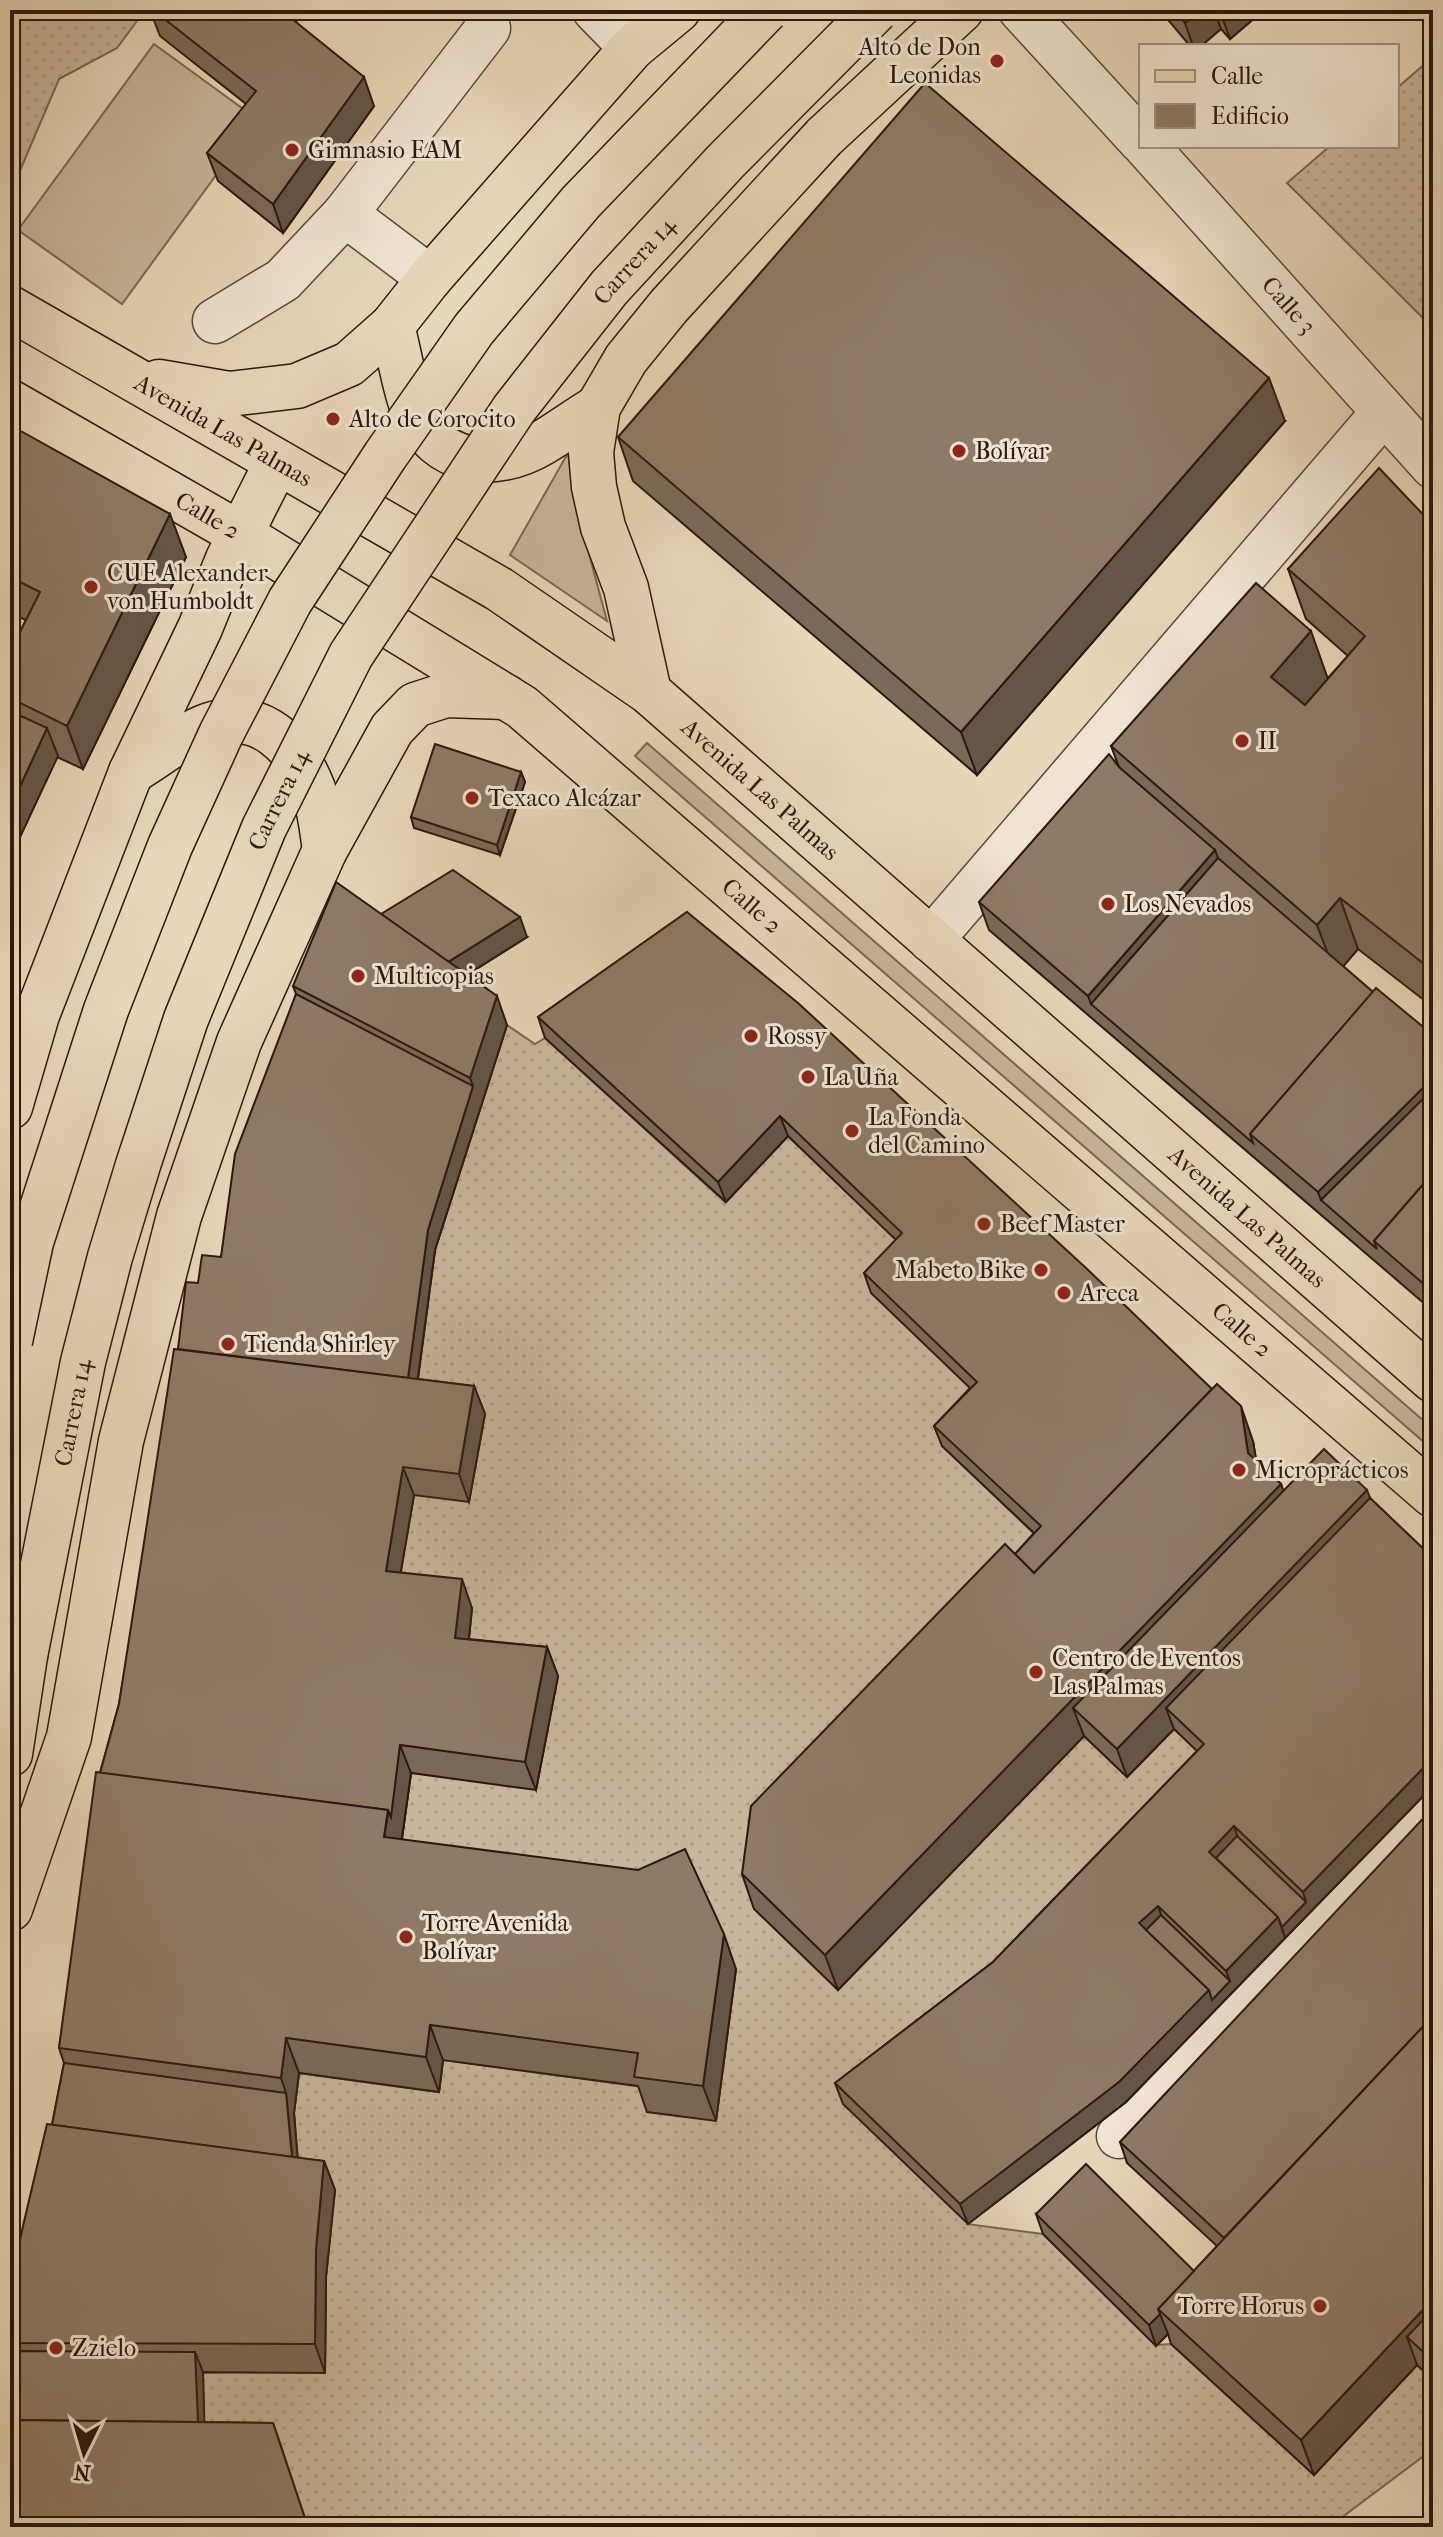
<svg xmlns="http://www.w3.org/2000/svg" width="1443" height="2537" font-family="'IM FELL French Canon',serif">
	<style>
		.grass { fill: url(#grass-dots); stroke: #7b6654; stroke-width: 2 }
		.garden { fill: #c9b69c; stroke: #7b6654; stroke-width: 2 }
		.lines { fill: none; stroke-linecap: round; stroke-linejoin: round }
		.minor-casing { stroke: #5c4637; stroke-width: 47 }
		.major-casing { stroke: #2d160b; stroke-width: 47 }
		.minor { stroke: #f1e5d2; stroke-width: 44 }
		.major { stroke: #e9d7ba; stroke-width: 44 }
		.major-bridge-casing { stroke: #2d160b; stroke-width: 47; stroke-linecap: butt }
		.major-bridge { stroke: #e9d7ba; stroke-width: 44 }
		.wall { fill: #7b6958; stroke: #2d160b; stroke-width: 2 }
		.shaded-wall { fill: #645547; stroke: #2d160b; stroke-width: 2 }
		.building { fill: #8f7a66; stroke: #2d160b; stroke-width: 2 }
		.poi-dot { fill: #8f2418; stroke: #f1e5d2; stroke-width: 3 }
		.labels { text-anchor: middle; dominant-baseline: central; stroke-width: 6; stroke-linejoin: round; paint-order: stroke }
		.poi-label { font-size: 24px; fill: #2d160b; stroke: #f1e5d2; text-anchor: start }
		.street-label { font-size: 24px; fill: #2d160b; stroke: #f1e5d2 }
	</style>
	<defs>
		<pattern id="grass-dots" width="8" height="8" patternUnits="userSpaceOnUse" patternTransform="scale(2)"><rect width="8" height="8" fill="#c9b69c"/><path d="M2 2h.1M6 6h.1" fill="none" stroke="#ad9c85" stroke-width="1.8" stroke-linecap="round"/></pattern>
	</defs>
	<rect width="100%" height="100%" fill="#e9d7ba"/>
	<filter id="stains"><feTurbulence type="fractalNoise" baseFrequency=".0025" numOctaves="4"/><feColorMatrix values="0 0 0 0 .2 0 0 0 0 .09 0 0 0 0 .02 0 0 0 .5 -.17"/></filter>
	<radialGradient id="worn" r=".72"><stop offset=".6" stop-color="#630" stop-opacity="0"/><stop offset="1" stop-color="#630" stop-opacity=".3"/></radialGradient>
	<g class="grass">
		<path d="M10,10h135l-28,38 -58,31 -49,115z"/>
		<path d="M1433,57v271l-146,-145 43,-37h67v-58z"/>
		<path d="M507,1025l28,19 10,-6 180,164 63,-66 122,117 74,149 -42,44 106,101 -284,294 -9,68 83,80 246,-253 43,41 47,-49 37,37 -244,459 76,10 113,111 15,-1 143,131 103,-110 16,15v69l-104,78h-1021l-25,-75 -78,-2 -2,-77 122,-1 1,-95 -26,-91 -6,-73 5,-40 140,19 4,-32 207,28 65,33 -318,-249 14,-99 55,-107 -70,-66 18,-105v-89l21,-156z"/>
	</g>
	<g class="garden">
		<path d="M154,44l103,75 -135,185 -104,-74z"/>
		<path d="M568,453l6,45 33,123 -97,-66z"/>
		<path d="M647,743l786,686v21l-798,-694z"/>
	</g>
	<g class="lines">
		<defs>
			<g id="minor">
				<path d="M595,10l37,38"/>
				<path d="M1021,10l120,131"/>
				<path id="s1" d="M1146,146l287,320"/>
				<path d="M430,278l-85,-64 143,-186"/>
				<path d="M215,321l68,-41 62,-66"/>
				<path d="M931,940l453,-528"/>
				<path d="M1119,2136l314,-325"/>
			</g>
			<g id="major">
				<path id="s2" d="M10,308l489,281 150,103 784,688"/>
				<path d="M392,326c7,25 12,61 21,83 23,56 80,63 129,34 19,-11 37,-25 56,-36"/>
				<path d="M159,382l70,12 68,-8 52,-22 43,-38 38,-48 202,-230 46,-38"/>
				<path id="s3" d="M10,402l230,132 282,173 911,788"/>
				<path d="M649,692l-23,-104 -23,-61 -9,-40 -3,-35 7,-45 28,-48 43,-53 155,-169 137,-127"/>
				<path d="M131,772c26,-15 51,-37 79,-47 50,-17 86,20 103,64 7,19 9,41 12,61"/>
				<path d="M10,1107l27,-92 94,-243 69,-144 28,-69 49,-97"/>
				<path d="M10,1754l15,-98"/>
				<path d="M10,1909l59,-172 52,-296 58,-225 60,-174 86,-192 67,-121 23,-24 31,-10 60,2"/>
			</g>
		</defs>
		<use href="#minor" class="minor-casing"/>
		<use href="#major" class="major-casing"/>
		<use href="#minor" class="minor"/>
		<use href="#major" class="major"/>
		<defs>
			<g id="major-bridge">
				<path d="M10,1341l21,-99 75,-232 64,-164 51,-112 69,-133 95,-145 89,-127 107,-127 185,-192"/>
				<path id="s4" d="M25,1656l58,-294 27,-105 28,-92 48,-146 78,-191 87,-173 163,-246 95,-121 116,-126 151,-152"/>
			</g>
		</defs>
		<use href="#major-bridge" class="major-bridge-casing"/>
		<use href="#major-bridge" class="major-bridge"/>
	</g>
	<g class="wall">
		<path d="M150,10h154l-8,12 78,84 -91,127 -65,-52 -11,-28 39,-49 -86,-68z"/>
		<path d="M1162,10h102l-34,29 -9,-10 -20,17h-11l-26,-31z"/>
		<path d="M1285,421l-308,354 -344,-294 -15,-44z"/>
		<path d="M10,425l176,132 -103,212 -26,-12 -44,95 -3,-1v-199l16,-32 -9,-4 -7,13z"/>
		<path d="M1433,525v482l-75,-58 -15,17 30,26 60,43v276l-444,-381 -10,-28 140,-135 -8,-21 217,-68 20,-22 -42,-37 -18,-50z"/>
		<path d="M521,772l4,10 -25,73 -86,-27 -3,-11z"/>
		<path d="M687,912l566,529 3,20 25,23 2,7 87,7 63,60v228l-307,316 -158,122 -125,-120 -8,-21 158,-121 204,-211 -23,-22 -47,48 -43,-41 -246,254 -84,-81 -12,-35 273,-320 19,-21 -92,-87 -8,-20 36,-38 -99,-95 -7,-20 32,-33 -108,-104 -62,66 -181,-164 -7,-21z"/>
		<path d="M381,914l146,23 -60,38 40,50 -72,225 -17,129 56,7 11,28 -16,88 -55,-7 -14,78 72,35 -3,31 78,8 11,29 -22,114 -125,-17 -9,66 334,130 -20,152 -69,-9 -9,-26 -195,-26 -4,32 -140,-19 -5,40 3,45 27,3 11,29 -9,87 -1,96 -123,-1 2,50 69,1 10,29 -273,75v-240l42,-162 12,-62 -5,-15 41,-275 19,-69 59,-355 20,-66 23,-26 75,-263 -3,-8z"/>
		<path d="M1433,1813v567l-16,-15 -103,110 -143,-131 -3,-10 -12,12 -113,-112 -7,-20 158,57 23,-25 -90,-83 -7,-21z"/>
	</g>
	<g class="shaded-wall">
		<path d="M278,10h26l-17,24z"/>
		<path d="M1200,10h14l7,19 -20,17h-8l-8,-23z"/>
		<path d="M1221,10h43l-34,29 -10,-28z"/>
		<path d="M364,77l10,29 -91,127 -10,-29z"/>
		<path d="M1269,378l16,43 -308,354 -16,-43z"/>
		<path d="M170,514l16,43 -103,212 -16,-43z"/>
		<path d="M10,598l7,18 -7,13z"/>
		<path d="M1311,631l18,51 -40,45 -18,-50z"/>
		<path d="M47,728l11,28 -45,96 -3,-8v-36z"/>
		<path d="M521,772l4,10 -25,73 -3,-10z"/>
		<path d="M1215,850l11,29 -135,125 -3,-8z"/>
		<path d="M1340,898l18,51 -22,26 -19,-50z"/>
		<path d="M520,917l7,20 -73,46 -7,-20z"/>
		<path d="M497,996l10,29 -72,225 -21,156 -7,-20 21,-156 45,-144 -3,-8z"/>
		<path d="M1433,1078v39l-112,83 -3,-8z"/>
		<path d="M780,1116l8,20 -62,66 -8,-20z"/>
		<path d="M474,1386l11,28 -16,88 -10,-28z"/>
		<path d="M1241,1406l12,35 8,47 -13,-35z"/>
		<path d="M403,1467l11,28 -18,105 -10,-29z"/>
		<path d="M1281,1484l12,35 -220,189 11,28 -246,254 -13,-35z"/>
		<path d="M1367,1490l11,28 -212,190 8,21 -47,48 -10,-28z"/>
		<path d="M462,1579l10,29 -6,58 -11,-28z"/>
		<path d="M547,1647l11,29 -22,114 -11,-28z"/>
		<path d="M400,1745l11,28 -10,72 -17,-8z"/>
		<path d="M1433,1758v28l-148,152 -3,-11 24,-25 -3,-10z"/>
		<path d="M1234,1826l7,21 -21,22 -11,-17z"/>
		<path d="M1158,1906l7,20 -15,14 -11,-17z"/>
		<path d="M1278,1917l7,21 -159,164 -158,122 -8,-20 249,-214 21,-9 -4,-10z"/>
		<path d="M724,1934l12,35 -20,152 -13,-35z"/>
		<path d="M430,2025l13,35 -4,32 -13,-35z"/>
		<path d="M286,2038l13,35 -5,40 6,73 -7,-21 -7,-72 -5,-15z"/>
		<path d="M324,2161l11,29 -9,87 -1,96 -10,-29 1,-95z"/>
		<path d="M1433,2299v49l-26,-11 10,28 -103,110 -13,-35z"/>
		<path d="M1160,2314l8,20 -12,12 -7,-21z"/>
		<path d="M195,2352l8,20 2,78 -7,-20z"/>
	</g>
	<g class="building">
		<path d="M153,10h128l83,67 -91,127 -66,-51 49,-62z"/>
		<path d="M1174,10h26l-15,13z"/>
		<path d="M925,83l344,295 -308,354 -343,-295z"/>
		<path d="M10,425l160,89 -103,212 -57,-28v-46l30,-60 -30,-15z"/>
		<path d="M1379,468l54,57v446l-93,-73 -23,27 -206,-179 145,-163 55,48 -40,46 34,28 60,-69 -77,-67z"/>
		<path d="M10,711l37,17 -37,80z"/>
		<path d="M435,744l86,28 -24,73 -86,-28z"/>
		<path d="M1109,754l10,13 96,83 -127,146 -109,-94z"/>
		<path d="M1218,858l155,134 -123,142 3,9 -162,-139z"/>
		<path d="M453,870l67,47 -72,45 -67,-48z"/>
		<path d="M336,882l161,114 -27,82 -177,-92z"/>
		<path d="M687,912l111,91 288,265 126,121 -178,184 -19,-19 26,-28 -107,-100 43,-44 -113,-109 38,-40 -122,-117 -62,66 -180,-165z"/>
		<path d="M1376,988l57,47v43l-115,114 -68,-58z"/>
		<path d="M296,994l177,92 -45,144 -20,148 -230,-29 8,-67 12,1 4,-28 19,2 14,-103z"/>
		<path d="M1433,1089v84l-59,68 3,8 -56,-49z"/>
		<path d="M1433,1173v119l-59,-51z"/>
		<path d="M174,1349l300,37 -15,88 -56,-7 -17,104 76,8 -7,59 92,9 -22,115 -125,-17 -9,72 -3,-7 -288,-37 19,-69z"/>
		<path d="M1217,1384l24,22 7,47 33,31 -456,471 -83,-81 9,-68 254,-262 29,29z"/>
		<path d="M1324,1449l43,41 -250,259 -44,-41z"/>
		<path d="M1370,1498l63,60v200l-130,134 -69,-66 -25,26 69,65 -52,54 -68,-65 -19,17 70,67 -90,92 -159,122 -125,-121 158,-121 211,-218 -38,-36z"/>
		<path d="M96,1772l292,38 -4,27 254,33 47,-21 39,85 -21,152 -69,-9 4,-24 -208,-28 -4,32 -140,-19 -5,40 -222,-30z"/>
		<path d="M1430,1811l3,2v203l-209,222 -104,-96z"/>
		<path d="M1237,1836l69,66 -24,25 -4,-10 -62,-59z"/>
		<path d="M1161,1915l69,66 -18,19 -3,-10 -63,-60z"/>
		<path d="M1433,2016v283l-132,141 -143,-131z"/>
		<path d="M64,2063l222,30 6,64 -240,-32z"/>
		<path d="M47,2124l277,37 -8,88 -1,95 -305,-1v-56l13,-61z"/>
		<path d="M1086,2164l108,107 -36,38 2,5 -11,11 -113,-111z"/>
		<path d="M1433,2309v52l-26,-24z"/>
		<path d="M10,2351l185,1 3,70 -188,-2z"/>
		<path d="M10,2420l263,3 35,104h-298z"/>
	</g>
	<g class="poi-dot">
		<circle cx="997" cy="61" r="8"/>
		<circle cx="292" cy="150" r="8"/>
		<circle cx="333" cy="419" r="8"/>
		<circle cx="959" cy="451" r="8"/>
		<circle cx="91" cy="587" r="8"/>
		<circle cx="1242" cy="741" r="8"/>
		<circle cx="472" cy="798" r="8"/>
		<circle cx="1108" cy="904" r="8"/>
		<circle cx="358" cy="976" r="8"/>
		<circle cx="751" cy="1036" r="8"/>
		<circle cx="808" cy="1077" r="8"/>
		<circle cx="852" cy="1131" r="8"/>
		<circle cx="984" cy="1224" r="8"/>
		<circle cx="1041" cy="1270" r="8"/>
		<circle cx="1064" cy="1293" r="8"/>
		<circle cx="228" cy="1344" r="8"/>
		<circle cx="1239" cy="1470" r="8"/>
		<circle cx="1036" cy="1672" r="8"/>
		<circle cx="406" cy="1937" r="8"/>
		<circle cx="1320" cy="2306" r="8"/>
		<circle cx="56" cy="2348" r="8"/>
	</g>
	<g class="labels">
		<g class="poi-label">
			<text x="981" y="47" text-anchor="end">Alto de Don<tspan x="981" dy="28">Leonidas</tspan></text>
			<text x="308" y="150">Gimnasio EAM</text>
			<text x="349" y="419">Alto de Corocito</text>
			<text x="975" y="451">Bolívar</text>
			<text x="107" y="573">CUE Alexander<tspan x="107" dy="28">von Humboldt</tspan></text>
			<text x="1258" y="741">II</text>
			<text x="488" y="798">Texaco Alcázar</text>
			<text x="1124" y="904">Los Nevados</text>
			<text x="374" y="976">Multicopias</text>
			<text x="767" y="1036">Rossy</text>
			<text x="824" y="1077">La Uña</text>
			<text x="868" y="1117">La Fonda<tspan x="868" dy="28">del Camino</tspan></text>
			<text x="1000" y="1224">Beef Master</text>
			<text x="1025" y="1270" text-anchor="end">Mabeto Bike</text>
			<text x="1080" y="1293">Areca</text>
			<text x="244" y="1344">Tienda Shirley</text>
			<text x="1255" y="1470">Microprácticos</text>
			<text x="1052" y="1658">Centro de Eventos<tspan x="1052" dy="28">Las Palmas</tspan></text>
			<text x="422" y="1923">Torre Avenida<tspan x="422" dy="28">Bolívar</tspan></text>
			<text x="1304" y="2306" text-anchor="end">Torre Horus</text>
			<text x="72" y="2348">Zzielo</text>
		</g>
		<g class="street-label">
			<text stroke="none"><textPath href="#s4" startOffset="1544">Carrera 14</textPath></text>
			<text stroke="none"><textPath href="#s1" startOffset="214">Calle 3</textPath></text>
			<text stroke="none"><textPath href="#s2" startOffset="246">Avenida Las Palmas</textPath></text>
			<text stroke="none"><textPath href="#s3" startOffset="228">Calle 2</textPath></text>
			<text stroke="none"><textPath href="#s2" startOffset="894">Avenida Las Palmas</textPath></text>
			<text stroke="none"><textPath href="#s4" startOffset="896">Carrera 14</textPath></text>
			<text stroke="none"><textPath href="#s3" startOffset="900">Calle 2</textPath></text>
			<text stroke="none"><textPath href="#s2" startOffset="1542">Avenida Las Palmas</textPath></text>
			<text stroke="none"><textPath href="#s3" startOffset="1548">Calle 2</textPath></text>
			<text stroke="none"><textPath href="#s4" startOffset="248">Carrera 14</textPath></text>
		</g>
	</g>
	<rect width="1443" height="2537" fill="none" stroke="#e9d7ba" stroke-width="40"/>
	<rect x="12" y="12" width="1419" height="2513" fill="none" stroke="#2d160b" stroke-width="4"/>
	<rect x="20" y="20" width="1403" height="2497" fill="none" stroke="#2d160b" stroke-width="2"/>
	<rect x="1139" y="44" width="260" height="104" fill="#f1e5d2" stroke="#a39282" stroke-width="2"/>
	<rect x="1155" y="70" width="40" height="12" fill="#e9d7ba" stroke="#a39282" stroke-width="2"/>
	<text x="1211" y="84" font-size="24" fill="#2d160b">Calle</text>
	<rect x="1155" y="104" width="40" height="24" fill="#8f7a66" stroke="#a39282" stroke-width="2"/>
	<text x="1211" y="124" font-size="24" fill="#2d160b">Edificio</text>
	<g transform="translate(84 2453) rotate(185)" stroke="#f1e5d2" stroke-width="6" paint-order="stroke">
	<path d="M0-6L14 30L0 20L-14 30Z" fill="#2d160b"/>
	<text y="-12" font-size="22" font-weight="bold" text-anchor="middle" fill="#2d160b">N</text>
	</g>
	<rect width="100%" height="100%" filter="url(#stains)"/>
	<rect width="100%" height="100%" fill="url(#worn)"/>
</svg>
